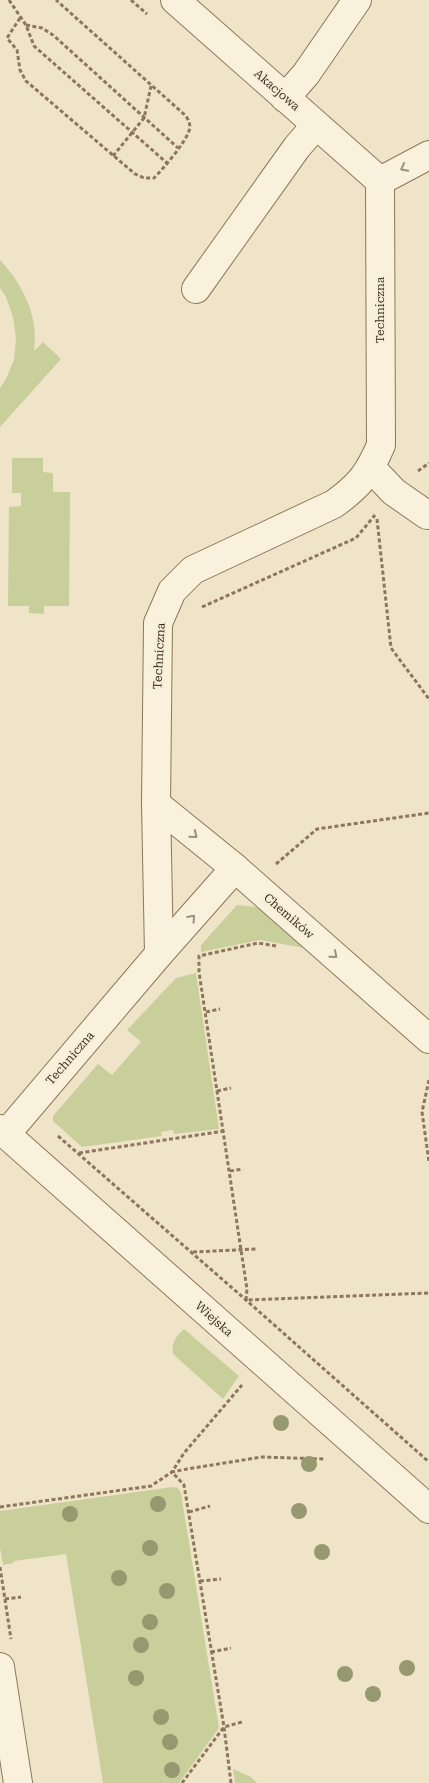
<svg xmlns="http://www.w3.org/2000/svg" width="429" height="1783" font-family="'Roboto Serif',serif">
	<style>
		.green { fill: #c9cf9b }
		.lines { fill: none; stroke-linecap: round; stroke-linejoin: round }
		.minor-casing { stroke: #8d765c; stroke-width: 30 }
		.path { stroke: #8d765c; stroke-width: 3; stroke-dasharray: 4 2.5; stroke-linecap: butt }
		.minor { stroke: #faf1dc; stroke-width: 28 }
		.tree { fill: #96986f }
		.oneway { stroke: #9c907e }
		.labels { text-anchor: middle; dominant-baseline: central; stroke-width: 4.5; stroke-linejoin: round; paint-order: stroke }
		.street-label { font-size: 12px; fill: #3d2e20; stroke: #f7eed8 }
	</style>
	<rect width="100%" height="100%" fill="#f0e4c8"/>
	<g class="green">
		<path d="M0,260c23,25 39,56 34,91l9,-9 18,17 -61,68v-39l6,-9 8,-19 2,-22 -3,-21 -7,-20 -6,-9z"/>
		<path d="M12,458h31v14l10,1v19h17l-1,114h-25v8l-15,-1v-7h-21l1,-99 12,-1v-13h-9z"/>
		<path d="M237,905l19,2 16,6 43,37 -55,-10 -59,12v-7z"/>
		<path d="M196,973l23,156 -45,5 -1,-4 -12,2 1,4 -80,11 -29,-26v-5l45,-52 14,11 29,-33 -14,-12 49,-52z"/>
		<path d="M184,1329l55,47 -16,23 -50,-45c-2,-11 3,-18 11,-25z"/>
		<path d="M173,1487l5,1 3,5 38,235 -40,55h-76l-37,-229 -52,7v2l-11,2 -3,-17v-37z"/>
		<path d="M233,1769l18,8 6,6h-22z"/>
	</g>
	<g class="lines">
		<defs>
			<g id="minor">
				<path d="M175,0l205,181"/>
				<path d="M285,98l21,-24 51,-74"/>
				<path d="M380,181l49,-26"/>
				<path d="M196,289l101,-142 19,-22"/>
				<path d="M371,468l23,24 33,23"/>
				<path d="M156,804l79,64"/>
				<path d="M159,954l76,-86 194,171"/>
				<path d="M0,1129l429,380"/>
				<path d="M6,1134l153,-180 -3,-150 2,-181 14,-32 21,-21 141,-66c26,-19 34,-29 47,-59l-1,-264"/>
				<path d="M0,1667l18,116"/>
			</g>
		</defs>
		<use href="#minor" class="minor-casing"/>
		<g class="path">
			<path d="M9,0l17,25 8,21 133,117"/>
			<path d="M131,0l16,14"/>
			<path d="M20,18l-13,20 10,12 3,20 6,11 109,93 9,4h10c9,-9 31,-35 35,-47 2,-6 0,-10 -3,-15l-130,-116"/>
			<path d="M26,25l16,3 11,7 125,113"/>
			<path d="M113,156l31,-38 7,-32"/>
			<path d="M418,471l11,-8"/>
			<path d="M377,519l14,129 38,51"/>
			<path d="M202,607l154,-69 19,-23"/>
			<path d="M276,864l41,-35 112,-16"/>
			<path d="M276,946l-18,-3 -59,13v16l42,278 6,39 -1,11 183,-7"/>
			<path d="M206,1012l14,-3"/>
			<path d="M429,1080l-7,32 7,50"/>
			<path d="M217,1091l14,-3"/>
			<path d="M58,1136l188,164 183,162"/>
			<path d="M79,1153l145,-22"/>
			<path d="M230,1171l13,-2"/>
			<path d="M193,1252l63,-3"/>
			<path d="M0,1507l151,-21 21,-14 12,-19 58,-68"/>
			<path d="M189,1512l21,-6"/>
			<path d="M0,1567l11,72"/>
			<path d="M200,1581l21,-2"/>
			<path d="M5,1599l16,-2"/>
			<path d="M211,1652l20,-4"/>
			<path d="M182,1783l42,-56 18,-5"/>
			<path d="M231,1783l-7,-56 -40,-242 -12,-13 15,-3 75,-12 62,2"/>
		</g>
		<use href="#minor" class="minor"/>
	</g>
	<g class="tree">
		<circle cx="281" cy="1423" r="8"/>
		<circle cx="309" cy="1464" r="8"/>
		<circle cx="158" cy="1504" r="8"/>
		<circle cx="299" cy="1511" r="8"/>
		<circle cx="70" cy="1514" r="8"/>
		<circle cx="150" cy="1548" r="8"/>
		<circle cx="322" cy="1552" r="8"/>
		<circle cx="119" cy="1578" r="8"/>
		<circle cx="167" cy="1591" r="8"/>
		<circle cx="150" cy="1622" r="8"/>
		<circle cx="141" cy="1645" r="8"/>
		<circle cx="407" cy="1668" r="8"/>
		<circle cx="345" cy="1674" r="8"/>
		<circle cx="136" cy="1678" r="8"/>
		<circle cx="373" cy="1694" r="8"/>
		<circle cx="161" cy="1717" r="8"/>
		<circle cx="170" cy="1742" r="8"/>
		<circle cx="172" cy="1770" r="8"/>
	</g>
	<defs><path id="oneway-chevron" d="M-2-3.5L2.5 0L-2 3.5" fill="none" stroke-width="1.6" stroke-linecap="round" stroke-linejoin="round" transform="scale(1.25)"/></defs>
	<g class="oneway">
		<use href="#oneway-chevron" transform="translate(404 168) rotate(152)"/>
		<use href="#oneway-chevron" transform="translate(194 835) rotate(39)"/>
		<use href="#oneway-chevron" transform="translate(192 918) rotate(-48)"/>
		<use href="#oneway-chevron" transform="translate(334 955) rotate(41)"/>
	</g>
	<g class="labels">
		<g class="street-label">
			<text transform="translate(277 90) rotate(41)">Akacjowa</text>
			<text transform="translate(380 310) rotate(-90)">Techniczna</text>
			<text transform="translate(159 656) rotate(-87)">Techniczna</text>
			<text transform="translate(289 916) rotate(41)">Chemików</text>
			<text transform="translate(70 1058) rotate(-49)">Techniczna</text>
			<text transform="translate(214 1319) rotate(42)">Wiejska</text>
		</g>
	</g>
</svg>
